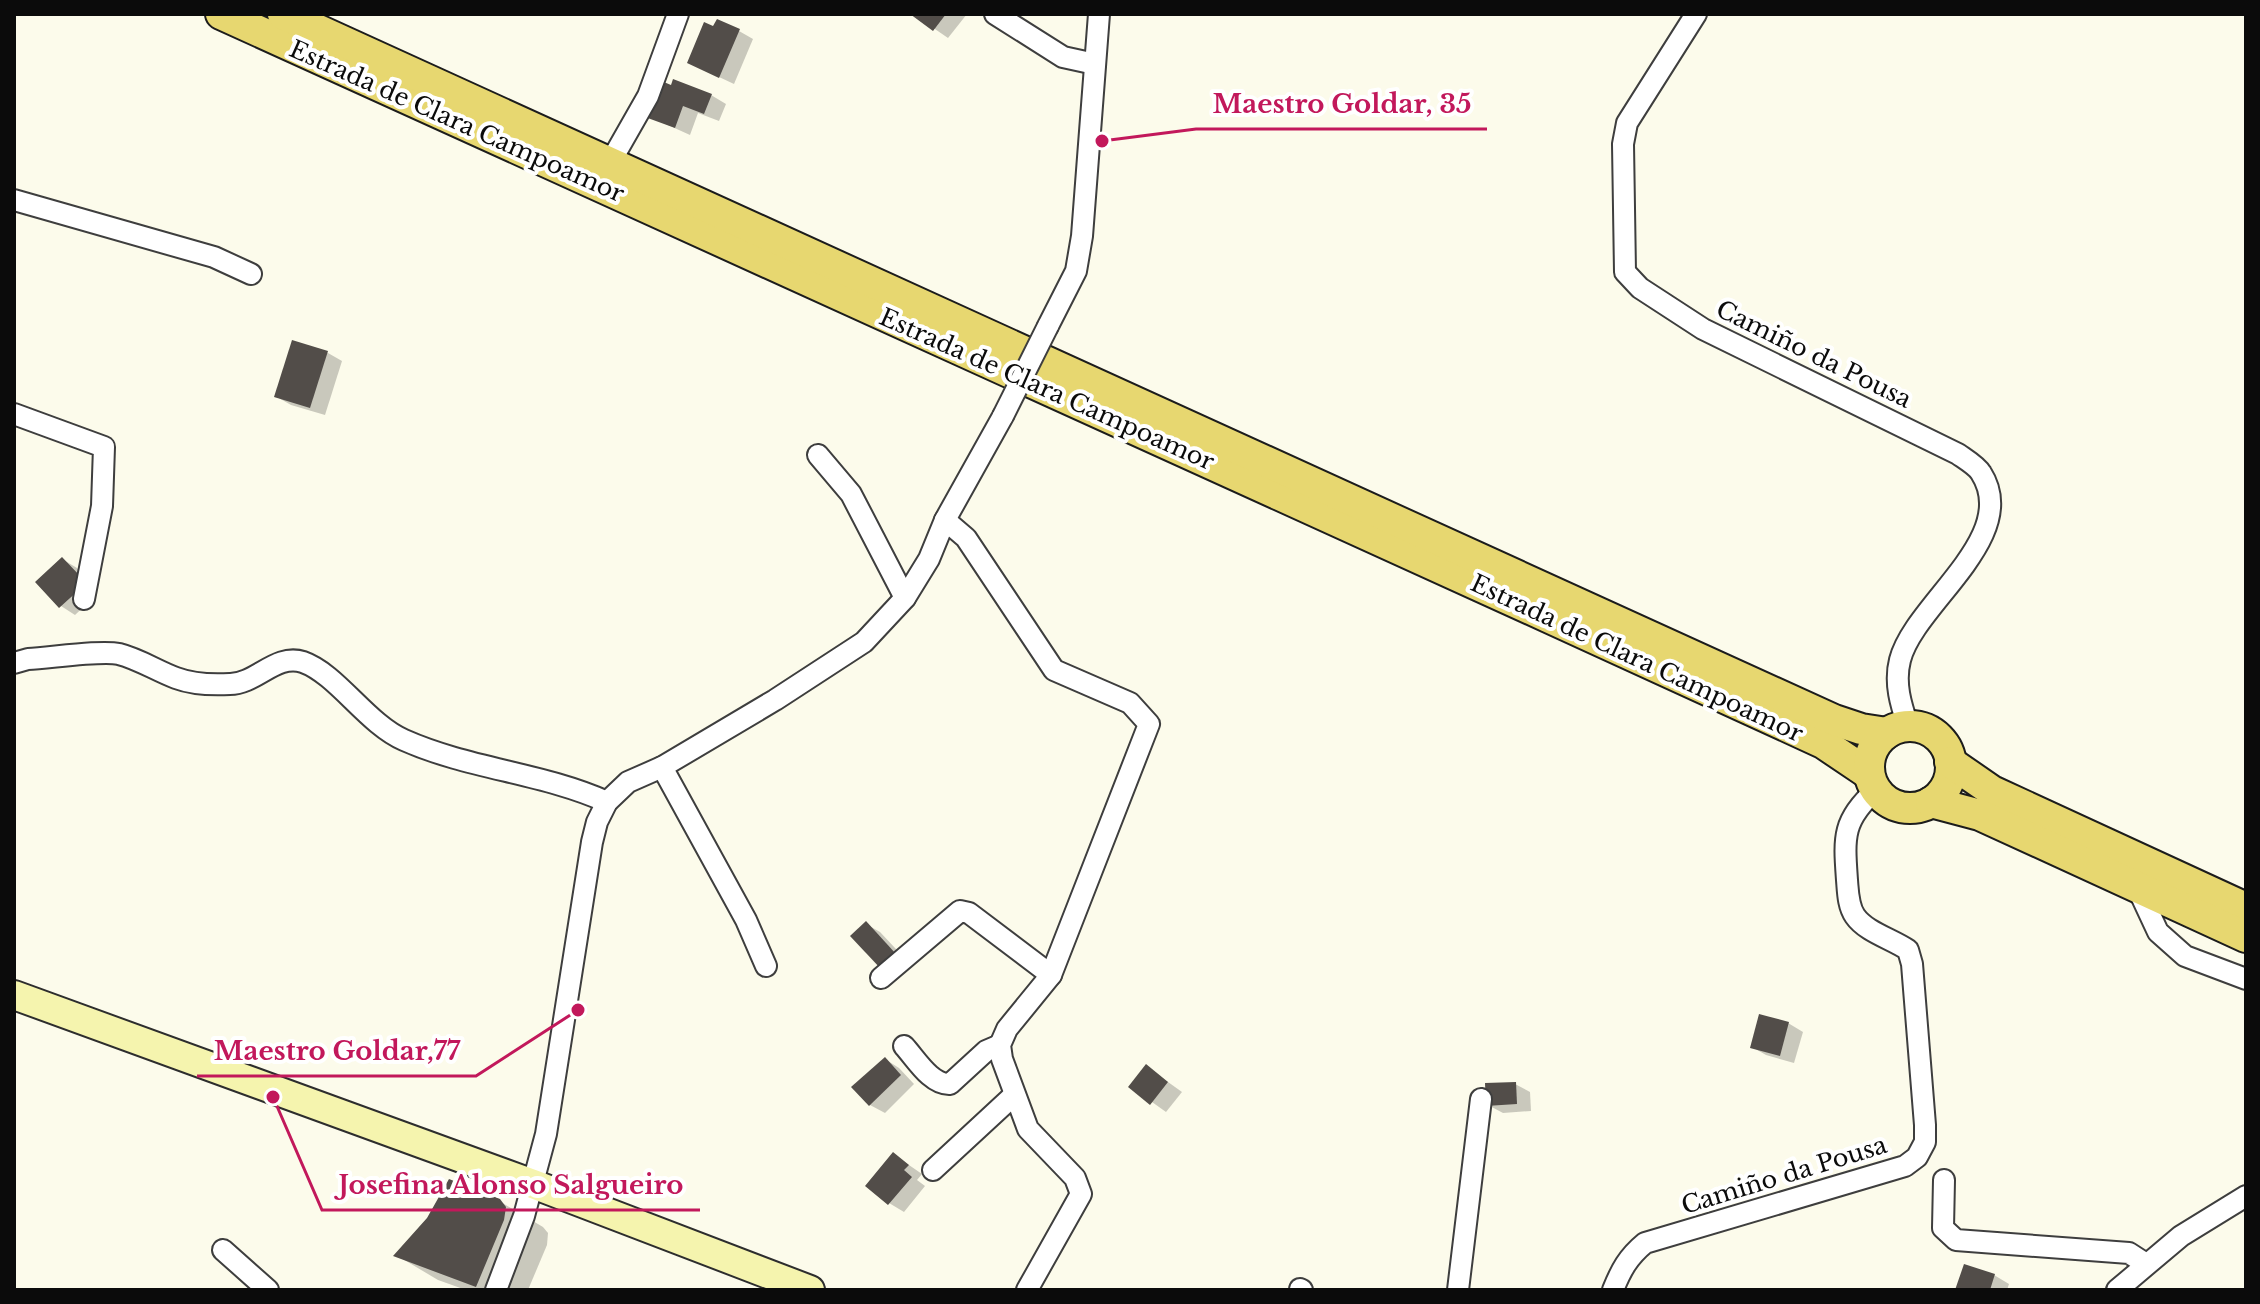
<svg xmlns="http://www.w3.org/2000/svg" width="2260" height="1304" font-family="'Libre Baskerville',serif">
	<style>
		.shadow { fill: #0003 }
		.building { fill: #524d49 }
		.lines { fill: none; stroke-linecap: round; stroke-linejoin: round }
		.minor-casing { stroke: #3e3e3e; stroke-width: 24 }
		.secondary-casing { stroke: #2d2d2d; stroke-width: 32 }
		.primary-casing { stroke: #1c1c1c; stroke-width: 34 }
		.minor { stroke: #fff; stroke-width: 20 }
		.secondary { stroke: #f5f4ae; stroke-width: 28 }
		.primary { stroke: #e7d770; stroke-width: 30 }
		.minor-bridge-casing { stroke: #3e3e3e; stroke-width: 24; stroke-linecap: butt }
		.minor-bridge { stroke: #fff; stroke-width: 20 }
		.labels { text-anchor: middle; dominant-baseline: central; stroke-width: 8; stroke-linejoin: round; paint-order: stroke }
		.street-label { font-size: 24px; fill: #0b0b0b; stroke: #fff }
		.leader { fill: none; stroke: #c2185b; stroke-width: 3 }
		.callout-dot { fill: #c2185b; stroke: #fff; stroke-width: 3 }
		.callout-label { font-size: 26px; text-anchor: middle; font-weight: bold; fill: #c2185b; stroke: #fff; stroke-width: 8; stroke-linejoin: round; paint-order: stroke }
	</style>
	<rect width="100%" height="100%" fill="#fcfbeb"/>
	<g class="shadow">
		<path d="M913,14h54l-19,24z"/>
		<path d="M714,28l25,3 14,8 -19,45 -45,-21z"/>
		<path d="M711,95l15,9 -7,17 -21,-8 -8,22 -42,-19z"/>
		<path d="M294,343l34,10 14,8 -17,54 -34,-10 -14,-8z"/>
		<path d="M62,559l15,9 17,19 -1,11 -18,17 -14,-9 -23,-23z"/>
		<path d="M866,924l14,8 30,32 -14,11z"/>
		<path d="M1788,1023l15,9 -9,31 -28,-8 -14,-8z"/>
		<path d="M885,1059l14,9 15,16 -29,29 -15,-8 -16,-18z"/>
		<path d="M1147,1067l35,25 -16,20 -35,-25z"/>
		<path d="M1515,1084l15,8 1,19 -28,2 -15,-8z"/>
		<path d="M893,1154l29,20 -5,6 8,6 -21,26 -15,-9z"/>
		<path d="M499,1201l44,26 5,6 -1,12 -19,45h-62l-28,-10 -42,-25 32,-35z"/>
		<path d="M1994,1275l15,9 -2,6h-50z"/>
	</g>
	<g class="building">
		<path d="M910,14h36l-13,17z"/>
		<path d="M717,19l23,10 -21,49 -32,-15 17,-41 9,4z"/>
		<path d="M673,79l39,15 -8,20 -21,-8 -8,22 -30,-11 14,-37 12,5z"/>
		<path d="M292,340l36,11 -18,57 -36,-11z"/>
		<path d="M62,557l19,20 -6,6 5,6 -21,19 -24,-26z"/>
		<path d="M866,921l30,33 -15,15 -31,-33z"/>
		<path d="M1759,1014l30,8 -9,34 -30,-8z"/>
		<path d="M885,1057l16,18 -32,31 -18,-19z"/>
		<path d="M1146,1064l22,18 -18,23 -22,-18z"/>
		<path d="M1516,1082l1,22 -31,2 -1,-23z"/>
		<path d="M893,1152l16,13 -5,5 8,7 -24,28 -23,-19z"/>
		<path d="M449,1179l51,20 6,8 -2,13 -28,67 -83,-31 34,-38z"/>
		<path d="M1964,1264l31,10 -5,16h-35z"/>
	</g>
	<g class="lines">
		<defs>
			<g id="minor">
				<path d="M995,14l68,43 32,7"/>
				<path d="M1696,14l-69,109 -4,21 2,128 15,16 63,41 255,125c7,5 19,12 23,19 41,64 -67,131 -81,187 -6,23 1,45 8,66"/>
				<path d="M611,161l37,-65 30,-82"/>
				<path d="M14,200l200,57 37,17"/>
				<path d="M1048,326l28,-55 6,-35 17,-222"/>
				<path d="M14,414l90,33 -2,59 -18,93"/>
				<path d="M818,455l33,39 54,104"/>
				<path d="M945,520l21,18 88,132 76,33 19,21 -98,251 -44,54 -7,16 2,14 26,70 47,49 6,16 -54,96"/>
				<path d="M14,663l14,-4c22,-1 73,-9 91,-5 20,5 38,17 57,24 16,6 36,7 54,6 26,0 46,-31 73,-22 34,12 64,62 101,78 65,29 139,33 203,62"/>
				<path d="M662,767l84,153 20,46"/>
				<path d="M2137,887l21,45 27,24 61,23"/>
				<path d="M881,978l79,-67 9,2 82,62"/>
				<path d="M904,1046c12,13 27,39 46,38l36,-33 14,-6"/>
				<path d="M933,1170l81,-75"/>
				<path d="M1944,1180l-1,48 13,12 173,13 17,11"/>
				<path d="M223,1250l45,40"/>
				<path d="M1300,1289l2,1"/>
				<path d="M496,1290l28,-74 22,-82 46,-292 5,-20 10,-20 21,-20 34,-15 113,-67 89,-58 41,-44 24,-39 16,-39 58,-104"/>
				<path d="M1458,1290l23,-191"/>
				<path d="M1613,1290c8,-20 15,-33 32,-47l260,-77 12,-9 8,-15v-17l-13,-161 -4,-14c-16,-11 -42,-18 -53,-34 -7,-10 -7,-24 -8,-36 -3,-42 -5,-60 29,-90"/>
				<path d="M2117,1290l64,-54 65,-40"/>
			</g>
			<path id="secondary" d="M14,995l519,189 277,106"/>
			<g id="primary">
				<path d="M221,14l1327,603 275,126 46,31"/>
				<path d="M283,14l1551,706 27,9 26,4"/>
				<circle cx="1910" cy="767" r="41"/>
				<path d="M1950,762l42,29 254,117"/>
				<path d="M1931,802l49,13 266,122"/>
			</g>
		</defs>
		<use href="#minor" class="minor-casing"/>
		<use href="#secondary" class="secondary-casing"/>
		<use href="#primary" class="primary-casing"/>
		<use href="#minor" class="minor"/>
		<use href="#secondary" class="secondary"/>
		<use href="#primary" class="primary"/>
		<defs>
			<path id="minor-bridge" d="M1003,416l45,-90"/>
		</defs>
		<use href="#minor-bridge" class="minor-bridge-casing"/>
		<use href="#minor-bridge" class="minor-bridge"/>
	</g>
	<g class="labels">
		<g class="street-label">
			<text transform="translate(457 121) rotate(24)">Estrada de Clara Campoamor</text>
			<text transform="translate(1814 354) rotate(26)">Camiño da Pousa</text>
			<text transform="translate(1047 389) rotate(24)">Estrada de Clara Campoamor</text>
			<text transform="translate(1637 658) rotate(25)">Estrada de Clara Campoamor</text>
			<text transform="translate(1784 1175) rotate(-17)">Camiño da Pousa</text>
		</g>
	</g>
	<path class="leader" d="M1102 141L1196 129H1487M578 1010L476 1076H197M273 1097L322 1210H700"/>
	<g class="callout-dot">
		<circle cx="1102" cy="141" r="8"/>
		<circle cx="578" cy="1010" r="8"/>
		<circle cx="273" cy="1097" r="8"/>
	</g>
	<g class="callout-label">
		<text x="1342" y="113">Maestro Goldar, 35</text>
		<text x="337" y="1060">Maestro Goldar,77</text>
		<text x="511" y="1194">Josefina Alonso Salgueiro</text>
	</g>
	<rect width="2260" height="1304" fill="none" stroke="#0b0b0b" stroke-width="32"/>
</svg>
